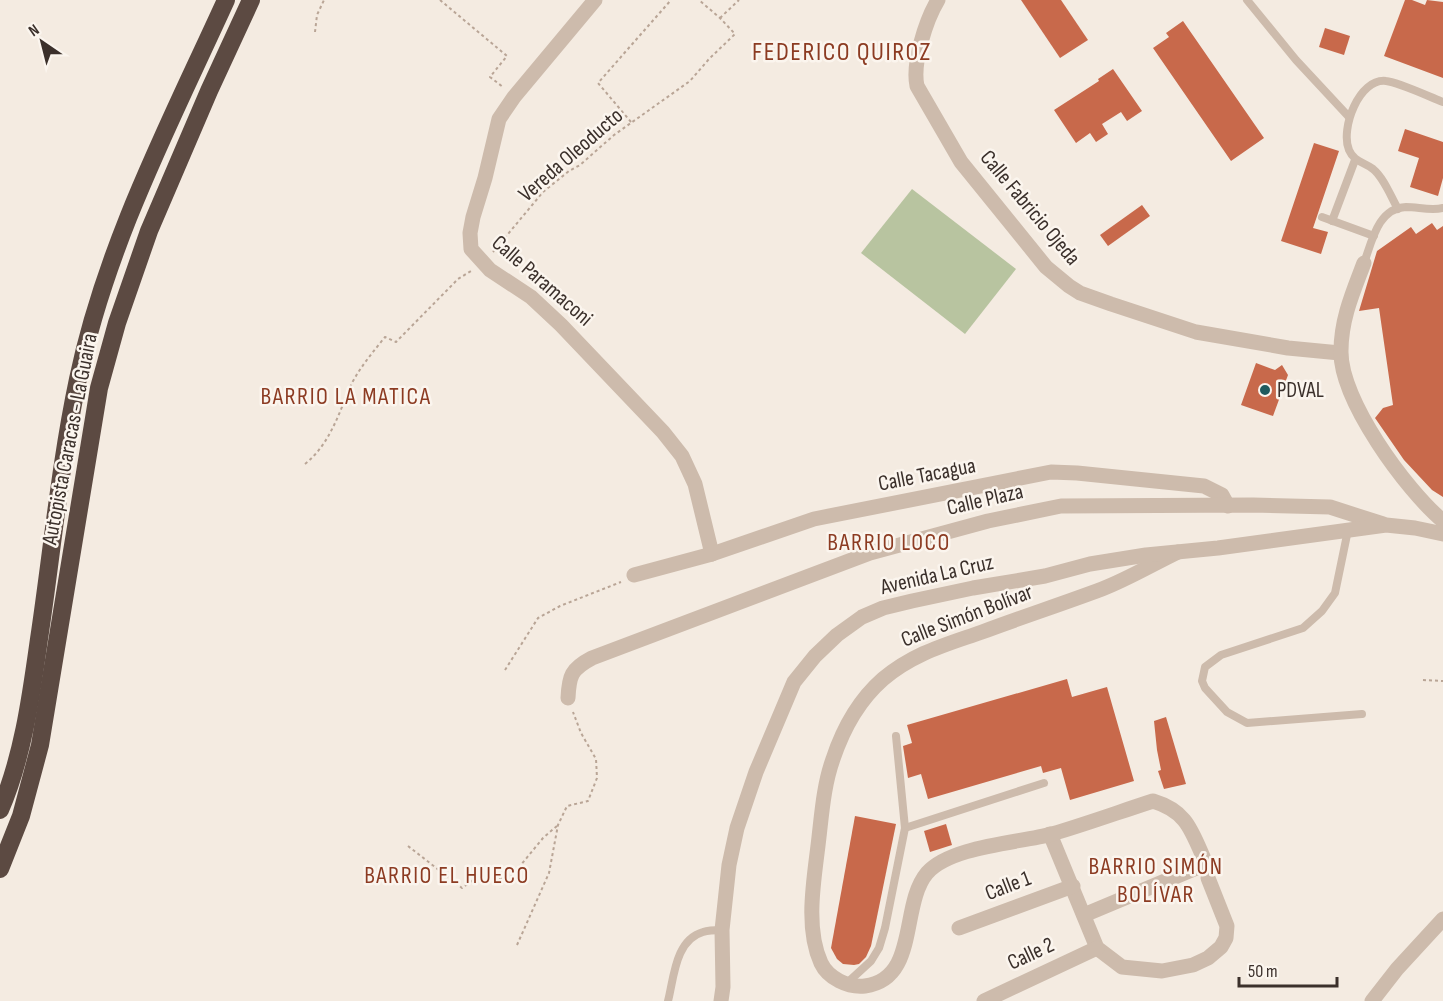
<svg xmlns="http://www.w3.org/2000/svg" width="1443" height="1001" font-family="'Sofia Sans Condensed',sans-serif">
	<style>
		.green { fill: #b8c4a0 }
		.building { fill: #c8694b }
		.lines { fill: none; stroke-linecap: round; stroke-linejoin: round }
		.path { stroke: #b9a596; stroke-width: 2; stroke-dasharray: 3 3; stroke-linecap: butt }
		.lane { stroke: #cdbbac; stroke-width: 8 }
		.street { stroke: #cdbbac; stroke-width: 15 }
		.highway { stroke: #5c4a42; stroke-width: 18 }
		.poi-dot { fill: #1f5a5e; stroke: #fbf5ee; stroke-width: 2 }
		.labels { text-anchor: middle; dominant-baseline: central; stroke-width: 5; stroke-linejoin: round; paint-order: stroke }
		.street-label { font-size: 22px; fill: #3b302b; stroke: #fbf5ee }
		.poi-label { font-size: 22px; fill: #3b302b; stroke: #fbf5ee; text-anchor: start }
		.neighbourhood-label { font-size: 24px; letter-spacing: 1.5px; fill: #8c3b22; stroke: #fbf5ee }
		.quarter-label { font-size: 26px; letter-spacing: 1.5px; fill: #8c3b22; stroke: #fbf5ee }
	</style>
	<rect width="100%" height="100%" fill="#f4ebe1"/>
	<path class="green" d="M912,189l104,80 -51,65 -104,-81z"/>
	<g class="building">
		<path d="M1021,0h40l27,40 -28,18z"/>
		<path d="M1405,0h7l13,5 2,-5 16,2v76l-59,-22z"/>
		<path d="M1183,21l81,117 -33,23 -78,-113 16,-11 -3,-4z"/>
		<path d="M1325,28l25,8 -6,19 -25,-8z"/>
		<path d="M1113,69l29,42 -15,10 -6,-9 -19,12 6,10 -12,8 -6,-9 -14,10 -22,-33 45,-29 -1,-2z"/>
		<path d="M1405,129l38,13v36l-5,18 -28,-9 9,-29 -21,-7z"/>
		<path d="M1314,143l25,8 -26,77 15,4 -7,22 -40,-13z"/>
		<path d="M1142,205l8,11 -42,30 -8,-11z"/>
		<path d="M1432,223l5,7 6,-4v271l-11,-7 -28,-30 -29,-42 8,-10 10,-3 -14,-97 -20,3 18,-60 34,-24 5,7z"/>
		<path d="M1256,363l19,7 7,-5 6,10 -15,41 -32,-11z"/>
		<path d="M1067,679l5,18 35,-10 27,94 -64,19 -9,-32 -18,5 -2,-7 -113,33 -7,-25 -13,4 -5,-32 9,-3 -5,-18z"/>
		<path d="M1166,717l20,67 -22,5 -6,-18 3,-1 -4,-20 -3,-29z"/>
		<path d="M855,816l41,8 -25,122 -5,11 -7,7 -5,1 -11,-1 -6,-5 -6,-11z"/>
		<path d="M946,824l6,21 -22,7 -6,-21z"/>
	</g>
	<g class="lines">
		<g class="path">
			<path d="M440,0l67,56 -17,21 13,10"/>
			<path d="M720,18l19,-18"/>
			<path d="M315,32l2,-17 7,-15"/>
			<path d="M631,122l-33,-39 73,-83"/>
			<path d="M493,252l50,-60 26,-21 11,-6 34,-30 76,-54 19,-22 26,-25 -15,-16 -21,-18"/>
			<path d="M305,464c26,-21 34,-52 47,-81 9,-17 21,-31 33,-46l11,5 62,-63 13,-8"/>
			<path d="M505,670l33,-52 22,-12 61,-24"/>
			<path d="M1423,680l20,1"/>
			<path d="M408,846l54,42 11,-8 38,-3 32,-39 15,-13"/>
			<path d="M517,945l32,-72 9,-48 9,-19 21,-5 9,-23 -1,-19 -15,-26 -8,-21"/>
		</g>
		<g class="lane">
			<path d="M1247,0l49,60 53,57"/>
			<path d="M1398,209c-7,-12 -14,-31 -25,-40 -9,-7 -19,-7 -24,-19 -9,-21 10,-72 37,-69 12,1 44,16 57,21"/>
			<path d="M1322,217l52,19"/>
			<path d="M1332,221l23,-61"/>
			<path d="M1364,263c8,-22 14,-55 42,-56 12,0 25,4 37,1"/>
			<path d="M1348,530l-13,63 -13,18 -19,17 -82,27 -16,12 -3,14 3,7 22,24 20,11 115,-9"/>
			<path d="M905,828l139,-45"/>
			<path d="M847,983l24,-22 8,-13 6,-20 20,-100 -9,-92"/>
			<path d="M668,1001c6,-23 7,-61 35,-69 6,-2 13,-2 19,-2"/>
		</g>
		<g class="street">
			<path d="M595,0l-81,97 -15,22 -14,59 -12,39 -3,16 1,16 19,21 41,27 30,28 102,107 19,24 13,28 17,70"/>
			<path d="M938,0c-12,20 -26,63 -21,86l44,76 85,105 23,19 11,7 31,11 85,28 92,16 52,5"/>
			<path d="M1364,263c-11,29 -23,56 -23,88 -1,49 65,139 102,170"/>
			<path d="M634,575l78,-21 102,-35 237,-47 26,1 127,13 18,9 6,11"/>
			<path d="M568,698c1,-22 3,-29 24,-40l278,-105 118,-32 73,-15 192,-1 77,2 53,17"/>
			<path d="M1050,834l47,114 25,19 40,4 31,-6 15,-7 13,-11 5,-9 1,-12 -19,-48"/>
			<path d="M1084,915l117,-49 3,-7c-13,-30 -18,-48 -51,-58 -34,11 -67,23 -101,33 -33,9 -101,12 -125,39 -27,32 -8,106 -62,113 -17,2 -37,-8 -44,-23 -17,-37 -6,-88 -2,-126 3,-26 5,-53 14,-78 10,-30 26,-59 50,-80 31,-26 62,-34 99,-47 40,-15 80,-28 120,-43 26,-10 51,-25 76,-37"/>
			<path d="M959,928l114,-42"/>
			<path d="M721,1001l2,-14 -1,-57 7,-65 8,-37 19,-56 38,-90 21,-26 22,-21 25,-18 21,-9 29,-7 61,-13 72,-12 45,-12 56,-9 72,-7 168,-23 29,3 28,6"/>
			<path d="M984,1001l113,-53"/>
			<path d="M1372,1001l25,-32 46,-50"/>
		</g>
		<g class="highway">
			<path d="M0,810c23,-53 31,-114 39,-171 13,-87 21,-175 39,-260 28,-134 92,-256 148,-379"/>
			<path d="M0,869l21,-53 19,-71 59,-357 18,-65 32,-92 60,-140 42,-91"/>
		</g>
	</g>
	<circle class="poi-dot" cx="1265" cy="390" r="6"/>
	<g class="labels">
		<g class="street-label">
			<text transform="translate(571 155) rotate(-41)">Vereda Oleoducto</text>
			<text transform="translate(1030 208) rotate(50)">Calle Fabricio Ojeda</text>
			<text transform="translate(542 281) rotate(41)">Calle Paramaconi</text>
			<text transform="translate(70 439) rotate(-79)">Autopista Caracas - La Guaira</text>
			<text transform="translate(927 475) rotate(-11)">Calle Tacagua</text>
			<text transform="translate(985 500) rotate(-13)">Calle Plaza</text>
			<text transform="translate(937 575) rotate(-13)">Avenida La Cruz</text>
			<text transform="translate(967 616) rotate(-21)">Calle Simón Bolívar</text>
			<text transform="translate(1008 886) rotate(-21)">Calle 1</text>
			<text transform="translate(1031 954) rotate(-25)">Calle 2</text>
		</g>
		<g class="poi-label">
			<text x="1277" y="390">PDVAL</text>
		</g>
		<g class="neighbourhood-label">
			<text x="346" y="396">BARRIO LA MATICA</text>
			<text x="889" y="542">BARRIO LOCO</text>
			<text x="1156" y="866">BARRIO SIMÓN<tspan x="1156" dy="28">BOLÍVAR</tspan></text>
			<text x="447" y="875">BARRIO EL HUECO</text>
		</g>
		<g class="quarter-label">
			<text x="842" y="52">FEDERICO QUIROZ</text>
		</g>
	</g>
	<g transform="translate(42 42) rotate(325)" stroke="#fbf5ee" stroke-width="4.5" paint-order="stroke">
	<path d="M0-4.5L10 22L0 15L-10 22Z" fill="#3b302b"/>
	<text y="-9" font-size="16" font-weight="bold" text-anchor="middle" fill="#3b302b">N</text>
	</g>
	<path d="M1239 977v9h98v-9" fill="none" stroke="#3b302b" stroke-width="3"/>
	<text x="1248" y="977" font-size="18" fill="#3b302b" stroke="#fbf5ee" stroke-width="4.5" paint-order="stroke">50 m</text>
</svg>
